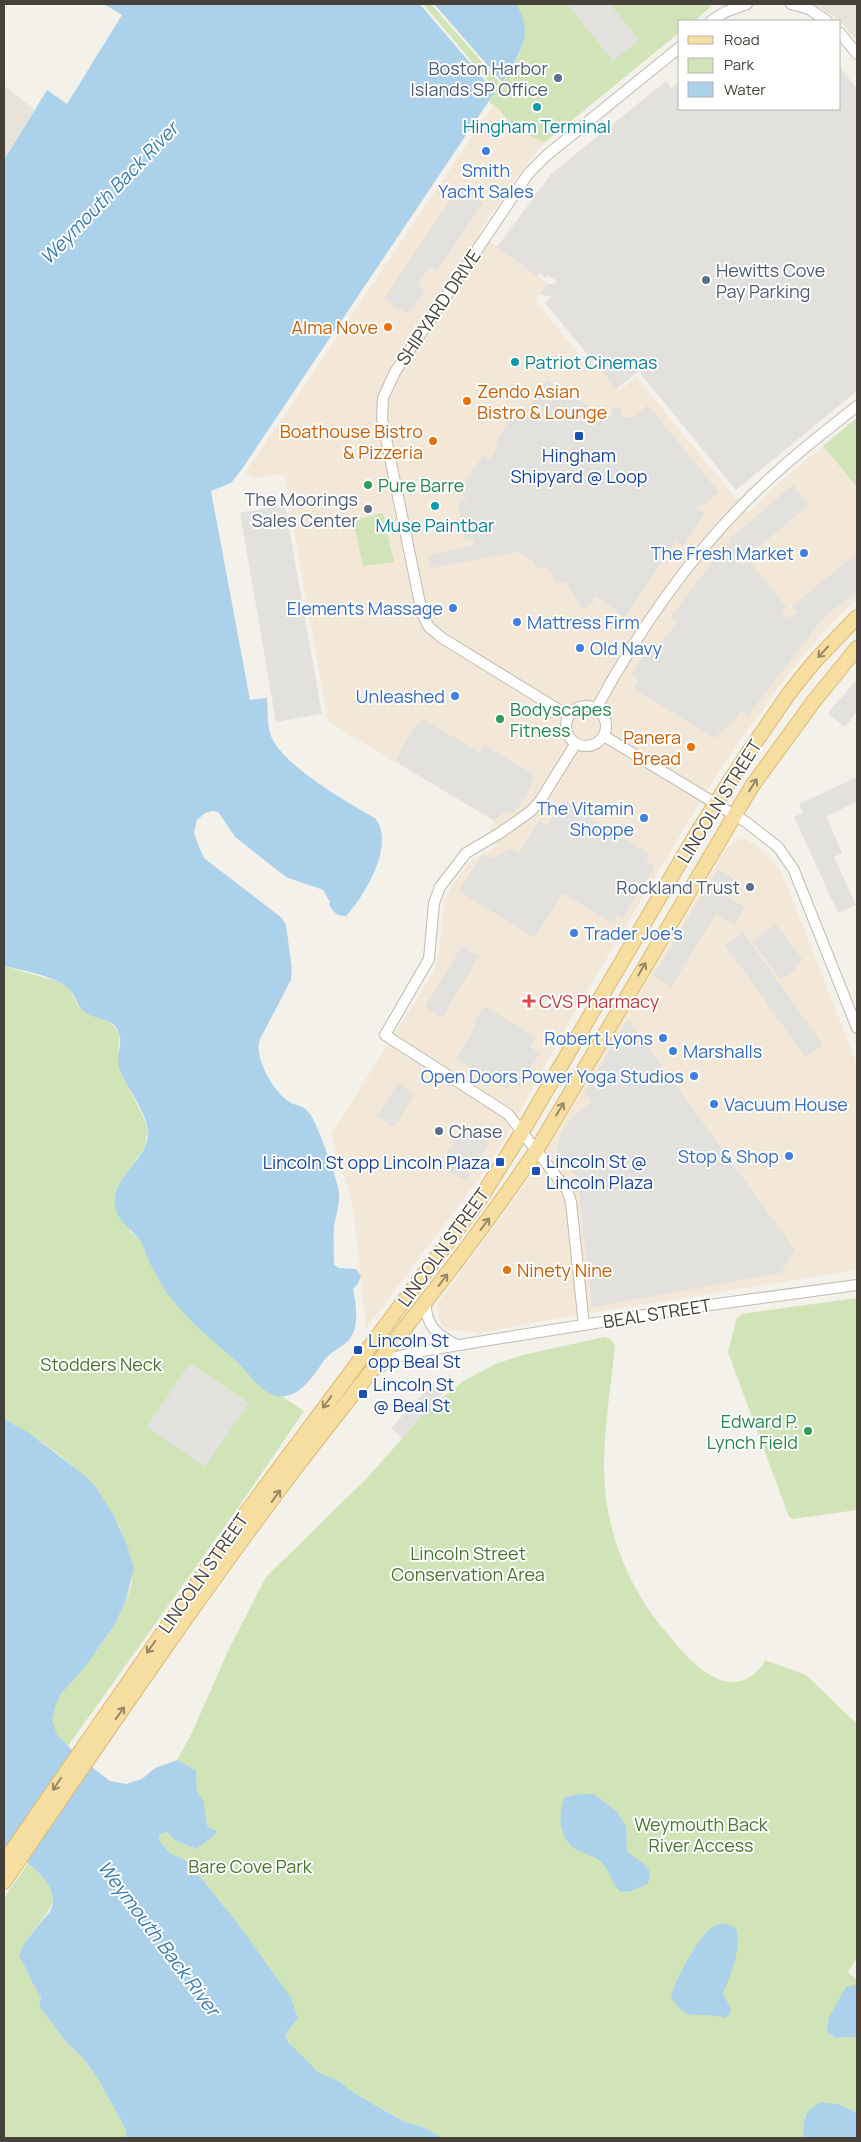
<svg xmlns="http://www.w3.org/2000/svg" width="861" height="2142" font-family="Manrope,sans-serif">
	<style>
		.residential { fill: #e7e3d9 }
		.commercial { fill: #f3e8d8 }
		.green { fill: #d0e4b7 }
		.parking { fill: #e3e1de }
		.water { fill: #acd1eb }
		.pier { fill: #f4f1ea }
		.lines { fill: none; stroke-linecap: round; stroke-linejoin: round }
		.minor-casing { stroke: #c1bbb0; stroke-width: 12 }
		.major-casing { stroke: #dabb72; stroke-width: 16 }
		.minor { stroke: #fff; stroke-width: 10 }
		.major { stroke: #f6dea1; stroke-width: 14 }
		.oneway { stroke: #968868 }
		.service-dot { fill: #5c6f8a; stroke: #fff; stroke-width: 2 }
		.culture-dot { fill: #0f9aa8; stroke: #fff; stroke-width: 2 }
		.shop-dot { fill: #3f7fe0; stroke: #fff; stroke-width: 2 }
		.food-dot { fill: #e8710a; stroke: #fff; stroke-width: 2 }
		.transit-dot { fill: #1a4fb4; stroke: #fff; stroke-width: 2 }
		.leisure-dot { fill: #2e9e5b; stroke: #fff; stroke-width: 2 }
		.health-dot { fill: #e0444e; stroke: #fff; stroke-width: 2 }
		.labels { text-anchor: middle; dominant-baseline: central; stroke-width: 4; stroke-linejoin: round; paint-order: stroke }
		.service-label { font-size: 18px; fill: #4e5e75; stroke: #fff; text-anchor: end }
		.culture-label { font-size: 18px; fill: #0d838f; stroke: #fff }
		.shop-label { font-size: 18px; fill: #366cbe; stroke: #fff; text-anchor: end }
		.street-label { font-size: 18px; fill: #474239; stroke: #fff }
		.food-label { font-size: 18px; fill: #c56008; stroke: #fff; text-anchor: end }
		.transit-label { font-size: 18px; fill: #164399; stroke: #fff; text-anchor: start }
		.leisure-label { font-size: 18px; fill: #27864d; stroke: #fff; text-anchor: start }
		.health-label { font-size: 18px; fill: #be3a42; stroke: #fff; text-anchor: start }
		.park-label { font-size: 18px; fill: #4a7431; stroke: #fff }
		.water-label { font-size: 19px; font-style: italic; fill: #3b7baa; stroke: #fff }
	</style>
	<rect width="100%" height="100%" fill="#f4f1ea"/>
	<g class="residential">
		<path d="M813,4h44v36l-20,-22z"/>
		<path d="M4,85l30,25 -30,50z"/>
	</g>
	<g class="commercial">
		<path d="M494,104l20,26 18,5 12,8 -21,26 -45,64 70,51 -13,17 47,57 6,-4 31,37 17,-14 112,136 28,-28 47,-39 34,41v112l-27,26 -34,39 -55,75 -29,43 -135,226 -75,136 -14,22 -122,163 -13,-123 -22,-72 101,-159 7,-20 5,-52 6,-14 20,-28 28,-16 -9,-15 5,-9 -166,-99 -44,-248 -31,4 -8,-5z"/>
		<path d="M743,838l15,8 23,25 76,193v206l-286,46 -91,17 -32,-3 -5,-4 -5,-9 -1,-13 3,-4 84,-114 202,-337 10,-8z"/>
	</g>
	<g class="green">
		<path d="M420,4h14l68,78 17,-26 2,-10 -4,-41 -2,-1h193l3,3 -17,14h-14v11l-136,111 -16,-9 -11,1c-8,-11 -15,-26 -28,-33l6,-10z"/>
		<path d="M857,418v69l-34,-41z"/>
		<path d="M383,513l11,49 -31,4 -10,-46z"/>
		<path d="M4,966l52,15 13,7 9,18 18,11 13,4 11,13 -2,16 8,32 18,36 4,13 -4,17 -20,29 6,54 9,8 29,55 98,97 15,5 23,15 -64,94 -172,241c-9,-6 -19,-19 -16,-32 5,-19 22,-35 34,-50 17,-18 42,-59 46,-83 1,-7 -2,-15 -3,-22 -10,-65 -72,-111 -125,-140z"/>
		<path d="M857,1298v212l-64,9 -4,-2 -61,-165 9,-35h3l1,-3z"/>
		<path d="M604,1337l7,2 4,7c-4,40 -11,81 -11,121 0,60 23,119 61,164 14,17 33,40 53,48 20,8 38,-1 47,-19l41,15 51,49v234l-9,14 9,8v4l-29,35 -1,13 9,6 12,-1 9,1v75l-16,-8 -37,11 -1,22h-361l-16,-10 -21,-6 -57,-33c-9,-8 -21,-11 -31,-18 -11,-9 -26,-23 -32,-36l13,-17 -8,-20 -54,-77 -49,-60 -17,-8 -11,-13v-5l8,-3 8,8 21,9 18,-13 3,-5 -10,-5 -3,-24 -7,-10 -1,-22 -19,-10 14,-25 37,-84 38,-74 102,-100 60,-68 37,-29 33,-17 25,-8z"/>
		<path d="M29,1862c53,43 3,54 -10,94 8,13 13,28 22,41l-2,9 27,36 17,16 14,19 29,53v8h-122v-240z"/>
	</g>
	<g class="parking">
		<path d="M567,4h43l29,36 -26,21z"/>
		<path d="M840,67l17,22v302l-121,99 -96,-117 5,-6 -29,22 -71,-86 6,-6 -11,-3 8,-10h6l3,-3 -9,-6 -2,3 -6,-5 -3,3 -40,-29 54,-73 115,-93 5,7 9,-7v28h160z"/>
		<path d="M459,187l7,4 2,-2 10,6 -2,3 7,5 -46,68 -7,-4 -12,17 7,6 -16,24 -9,-5 -2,2 -7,-5 1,-2 -8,-6z"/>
		<path d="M547,380l58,36 7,1v-9h9v9h12l15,-12 71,87 -15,13h-5l-1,4 7,4 -21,33 -8,-5 -51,76 -9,-5 1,-2 -21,-13 -3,2 1,3 -11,8 -18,-28 -10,1 -2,-10 -9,-6 -8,1 -4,-8 -14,-8 -87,16 -3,-13 43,-9 3,-3v-4l-9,1 -7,-39 9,-3 -8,-7 24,-36 7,5 6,-10 2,-12 12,-19 17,-10z"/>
		<path d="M793,485l16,20 -64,53 -6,-7 -3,3v4l6,7 7,-5 38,48 -6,5 6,5 10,-5 -5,-7 65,-53v38l-35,28 -74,97 -7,-5 -12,16 -9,5 -4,7 -82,-50 4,-9 -7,-5 20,-33 8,4 18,-24 -6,-5 44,-59 7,5 1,-1 2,-12 4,-7v-4z"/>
		<path d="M285,505l37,209 -46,8 -36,-209z"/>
		<path d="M857,679v32l-12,16 -17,-14z"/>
		<path d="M423,719l56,33 5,-7 51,30 -9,20 -10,16 -16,4 -5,6 -100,-60 19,-34z"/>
		<path d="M857,777v25l-31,14 16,37 -8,4 22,48 -18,8 -44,-96 9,-4 -4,-9z"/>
		<path d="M564,801l86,53 -4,7 9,5 -32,52 -6,-3 -5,8 -50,-30 -27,45 -77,-47 25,-37 8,4 19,-9 9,4 20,-32 8,5z"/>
		<path d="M718,869l19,12 -10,15 18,11 -10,18 -19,-11 -45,73 -18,-11z"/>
		<path d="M776,924l27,36 -8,5 2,3 -16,12 -29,-38z"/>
		<path d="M743,932l80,113 -18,12 -80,-112z"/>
		<path d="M462,946l17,10 -37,62 -17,-11z"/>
		<path d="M484,1006l52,31 -6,10 10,6 -20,34 -8,-5 -4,8 -52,-31 20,-34 -3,-2z"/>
		<path d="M628,1019l167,231 -14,23 -189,34 -13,-114 5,-5 -28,-38 3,-12 11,-19 22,-17 -8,-9z"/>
		<path d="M398,1083l17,11 -21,33 -17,-11z"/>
		<path d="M464,1127l25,16 -23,37 -19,-8 7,-12 -8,-5z"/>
		<path d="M190,1363l59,40 -44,64 -58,-40z"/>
		<path d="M433,1383l10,10 -41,45 -11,-10z"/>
	</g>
	<g class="water">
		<path d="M104,4h316l75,88 -253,377 -11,14 -20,8 39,209 17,-2c1,11 0,24 3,35 8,30 78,70 105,85 21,26 -10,77 -29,98 -16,0 -16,-13 -23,-26l-37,-13 -51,-40 -17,-25 -6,-1 -15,10 -3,12 10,25 53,39 25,21 4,6 6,38 -1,18 -31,59c-7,17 13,52 28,62 8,6 14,2 22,13 7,9 28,67 29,78 1,11 -3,24 -5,34 -1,13 0,26 0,39l5,3 17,1 5,7 -3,8 -5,5c3,15 7,37 -4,51 -9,9 -21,12 -28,25 -9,13 -24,35 -44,31 -17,-4 -28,-23 -40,-34 -25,-22 -50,-42 -70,-69 -6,-9 -12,-20 -17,-30 -4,-7 -6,-17 -11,-24 -8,-10 -19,-16 -23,-29 -9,-32 33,-49 32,-78 -1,-20 -21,-44 -28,-62 -5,-15 3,-26 -1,-37 -6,-17 -23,-12 -34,-21 -9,-6 -9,-17 -17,-24 -14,-12 -46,-18 -64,-22v-806l43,-70 20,14 55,-89z"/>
		<path d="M434,4l83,1c3,6 6,12 7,19 5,18 -12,43 -22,58z"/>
		<path d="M4,1419l25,14 55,42 11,11 18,28 14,31 7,23 -8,32 -11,24 -27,39 -27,31 -5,10 -4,16 5,15 23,23 30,23 16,3 16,-5 13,-11 22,-8 19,10 1,22 7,10 3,24 10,5 -3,5 -18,13 -21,-9 -8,-8 -8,3v5l11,13 17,8 49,60 55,77 7,20 -13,17 3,7 30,30 22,10 8,7 39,23 18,10 21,6 16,10h-316v-8l-29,-53 -14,-19 -17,-16 -27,-36 2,-9c-9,-13 -14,-28 -22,-41 4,-14 14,-24 23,-35 3,-4 8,-8 9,-12 11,-27 -30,-51 -47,-64z"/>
		<path d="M582,1794h12l23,18 9,14 1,26 17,12 6,8 -2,12 -17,7 -10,1c-9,-8 -11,-20 -19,-29 -6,-7 -17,-9 -25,-13 -18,-10 -20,-35 -12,-53z"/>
		<path d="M728,1924l8,4c6,23 -5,44 -13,66l8,15 -2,6 -5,3c-25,-9 -37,8 -53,-22 4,-15 30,-66 45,-71 3,-1 9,-1 12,-1z"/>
		<path d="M857,1984v54l-9,-1 -12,1 -9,-6 1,-13 18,-32z"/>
		<path d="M821,2102l20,3 16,8v25h-54c1,-20 -1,-25 18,-36z"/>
	</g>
	<g class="pier">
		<path d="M420,4h3l73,86 -1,2z"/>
		<path d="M431,4h3l68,78 -1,2z"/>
		<path d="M212,811l6,1 17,25 50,40 38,13 7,12 -2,4 -7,-14 -37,-13 -51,-40 -17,-24h-10l-6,7 -4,11 10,24 52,38 25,21 6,7 6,39 -3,7 -6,-44 -4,-7 -78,-60 -5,-11 -5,-14 3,-13 8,-7z"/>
	</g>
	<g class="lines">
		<defs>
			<g id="minor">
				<path d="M791,4l18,5 18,12"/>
				<path d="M711,21l14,-9 22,-8"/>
				<path d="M840,33l17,21"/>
				<circle cx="586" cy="726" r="20"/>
				<path d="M596,709c48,-89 106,-171 182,-238 25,-23 53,-44 79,-65"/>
				<path d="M569,716l-127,-78 -13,-11 -7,-14 -40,-194 1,-21 12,-26 133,-198 19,-19 133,-108"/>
				<path d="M604,736l142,86 32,25 16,23 5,13 58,145"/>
				<path d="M576,743l-36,58 -9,10 -31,22 -34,20 -26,34 -6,16 -5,56 -44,76 123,79 59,76 4,12 13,123"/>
				<path d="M426,1303c-1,22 12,33 31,42"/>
				<path d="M377,1369l19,-12 20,-5 272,-44 169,-23"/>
			</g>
			<g id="major">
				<path d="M4,1862l239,-345 237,-318 42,-67 178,-304 46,-72 44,-64 24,-30 43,-45"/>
				<path d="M4,1882c95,-139 189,-278 290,-412 81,-106 167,-208 242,-319l216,-365 62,-85 43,-53"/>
			</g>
		</defs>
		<use href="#minor" class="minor-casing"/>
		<use href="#major" class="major-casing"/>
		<use href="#minor" class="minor"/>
		<use href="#major" class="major"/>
	</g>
	<defs><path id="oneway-shaft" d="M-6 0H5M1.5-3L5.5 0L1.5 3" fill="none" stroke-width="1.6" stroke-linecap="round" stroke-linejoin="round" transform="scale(1.25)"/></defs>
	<g class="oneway">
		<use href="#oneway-shaft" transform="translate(823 652) rotate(133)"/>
		<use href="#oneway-shaft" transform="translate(753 785) rotate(-58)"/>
		<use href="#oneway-shaft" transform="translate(642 969) rotate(-60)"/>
		<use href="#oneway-shaft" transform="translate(560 1109) rotate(-59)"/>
		<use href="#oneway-shaft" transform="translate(485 1224) rotate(-53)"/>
		<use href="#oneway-shaft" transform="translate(443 1280) rotate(-53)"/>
		<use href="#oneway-shaft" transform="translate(327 1402) rotate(127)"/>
		<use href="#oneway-shaft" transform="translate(276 1496) rotate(-54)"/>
		<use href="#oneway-shaft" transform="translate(151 1647) rotate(125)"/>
		<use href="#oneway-shaft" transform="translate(120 1713) rotate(-55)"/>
		<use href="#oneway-shaft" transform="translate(57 1784) rotate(124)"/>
	</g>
	<g class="service-dot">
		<circle cx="558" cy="78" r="5"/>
		<circle cx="706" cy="280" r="5"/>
		<circle cx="368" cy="509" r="5"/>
		<circle cx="750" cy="887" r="5"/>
		<circle cx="439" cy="1131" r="5"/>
	</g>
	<g class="culture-dot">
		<circle cx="537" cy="107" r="5"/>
		<circle cx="515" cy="362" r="5"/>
		<circle cx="435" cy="506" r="5"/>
	</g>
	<g class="shop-dot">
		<circle cx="486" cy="151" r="5"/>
		<circle cx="804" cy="553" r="5"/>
		<circle cx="453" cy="608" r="5"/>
		<circle cx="517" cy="622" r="5"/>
		<circle cx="580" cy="648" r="5"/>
		<circle cx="455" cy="696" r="5"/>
		<circle cx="644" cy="818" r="5"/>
		<circle cx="574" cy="933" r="5"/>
		<circle cx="663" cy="1038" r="5"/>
		<circle cx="673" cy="1051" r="5"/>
		<circle cx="694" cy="1076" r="5"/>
		<circle cx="714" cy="1104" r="5"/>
		<circle cx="789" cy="1156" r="5"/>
	</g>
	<g class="food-dot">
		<circle cx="388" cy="327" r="5"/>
		<circle cx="467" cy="401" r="5"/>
		<circle cx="433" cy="441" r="5"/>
		<circle cx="691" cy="747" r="5"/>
		<circle cx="507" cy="1270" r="5"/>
	</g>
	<g class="transit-dot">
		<rect x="574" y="431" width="10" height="10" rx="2.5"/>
		<rect x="495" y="1157" width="10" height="10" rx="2.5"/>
		<rect x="531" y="1166" width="10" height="10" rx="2.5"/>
		<rect x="353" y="1345" width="10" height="10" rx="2.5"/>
		<rect x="358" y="1389" width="10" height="10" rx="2.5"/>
	</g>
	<g class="leisure-dot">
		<circle cx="368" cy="485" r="5"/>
		<circle cx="500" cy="719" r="5"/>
		<circle cx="808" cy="1431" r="5"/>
	</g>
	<path class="health-dot" d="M526.5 993.5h5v5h5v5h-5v5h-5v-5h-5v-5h5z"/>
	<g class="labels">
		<g class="service-label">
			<text x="548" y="68">Boston Harbor<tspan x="548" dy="21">Islands SP Office</tspan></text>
			<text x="716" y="270" text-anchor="start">Hewitts Cove<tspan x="716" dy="21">Pay Parking</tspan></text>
			<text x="358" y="499">The Moorings<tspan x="358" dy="21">Sales Center</tspan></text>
			<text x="740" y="887">Rockland Trust</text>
			<text x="449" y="1131" text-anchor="start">Chase</text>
		</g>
		<g class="culture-label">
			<text x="537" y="126">Hingham Terminal</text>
			<text x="525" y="362" text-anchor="start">Patriot Cinemas</text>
			<text x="435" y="525">Muse Paintbar</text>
		</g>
		<g class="shop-label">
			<text x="486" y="170" text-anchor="middle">Smith<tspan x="486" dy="21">Yacht Sales</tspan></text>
			<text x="794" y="553">The Fresh Market</text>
			<text x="443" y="608">Elements Massage</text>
			<text x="527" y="622" text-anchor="start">Mattress Firm</text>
			<text x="590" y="648" text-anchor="start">Old Navy</text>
			<text x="445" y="696">Unleashed</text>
			<text x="634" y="808">The Vitamin<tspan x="634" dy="21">Shoppe</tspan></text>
			<text x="584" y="933" text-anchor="start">Trader Joe's</text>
			<text x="653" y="1038">Robert Lyons</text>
			<text x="683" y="1051" text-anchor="start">Marshalls</text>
			<text x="684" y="1076">Open Doors Power Yoga Studios</text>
			<text x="724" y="1104" text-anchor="start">Vacuum House</text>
			<text x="779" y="1156">Stop &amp; Shop</text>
		</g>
		<g class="street-label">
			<text transform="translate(438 307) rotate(-56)">SHIPYARD DRIVE</text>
			<text transform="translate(719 801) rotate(-58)">LINCOLN STREET</text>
			<text transform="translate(443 1247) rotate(-54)">LINCOLN STREET</text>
			<text transform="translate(657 1313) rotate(-9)">BEAL STREET</text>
			<text transform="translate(203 1573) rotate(-55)">LINCOLN STREET</text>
		</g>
		<g class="food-label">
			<text x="378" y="327">Alma Nove</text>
			<text x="477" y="391" text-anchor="start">Zendo Asian<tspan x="477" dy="21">Bistro &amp; Lounge</tspan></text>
			<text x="423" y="431">Boathouse Bistro<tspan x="423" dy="21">&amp; Pizzeria</tspan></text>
			<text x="681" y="737">Panera<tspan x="681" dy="21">Bread</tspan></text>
			<text x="517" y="1270" text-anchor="start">Ninety Nine</text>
		</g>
		<g class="transit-label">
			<text x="579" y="455" text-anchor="middle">Hingham<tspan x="579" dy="21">Shipyard @ Loop</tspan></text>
			<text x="546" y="1161">Lincoln St @<tspan x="546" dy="21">Lincoln Plaza</tspan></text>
			<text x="490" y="1162" text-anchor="end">Lincoln St opp Lincoln Plaza</text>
			<text x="368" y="1340">Lincoln St<tspan x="368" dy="21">opp Beal St</tspan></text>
			<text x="373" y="1384">Lincoln St<tspan x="373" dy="21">@ Beal St</tspan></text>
		</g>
		<g class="leisure-label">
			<text x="378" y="485">Pure Barre</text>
			<text x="510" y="709">Bodyscapes<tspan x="510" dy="21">Fitness</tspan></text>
			<text x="798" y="1421" text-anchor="end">Edward P.<tspan x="798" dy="21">Lynch Field</tspan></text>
		</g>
		<g class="health-label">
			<text x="539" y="1001">CVS Pharmacy</text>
		</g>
		<g class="park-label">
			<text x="101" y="1364">Stodders Neck</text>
			<text x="468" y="1553">Lincoln Street<tspan x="468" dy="21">Conservation Area</tspan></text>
			<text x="701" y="1824">Weymouth Back<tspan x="701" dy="21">River Access</tspan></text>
			<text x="250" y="1866">Bare Cove Park</text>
		</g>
		<g class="water-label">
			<text transform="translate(109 193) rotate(-46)">Weymouth Back River</text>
			<text transform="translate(159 1938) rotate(53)">Weymouth Back River</text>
		</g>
	</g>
	<rect width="861" height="2142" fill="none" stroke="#474239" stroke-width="10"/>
	<rect x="678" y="20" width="162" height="90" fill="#ffffff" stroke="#b5b3b0"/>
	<rect x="688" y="36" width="25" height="8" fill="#f6dea1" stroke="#b5b3b0"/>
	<text x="724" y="45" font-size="15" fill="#474239">Road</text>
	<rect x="688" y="58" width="25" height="15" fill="#d0e4b7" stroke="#b5b3b0"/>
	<text x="724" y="70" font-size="15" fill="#474239">Park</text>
	<rect x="688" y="82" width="25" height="15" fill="#acd1eb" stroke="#b5b3b0"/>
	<text x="724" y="95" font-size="15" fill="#474239">Water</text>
</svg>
